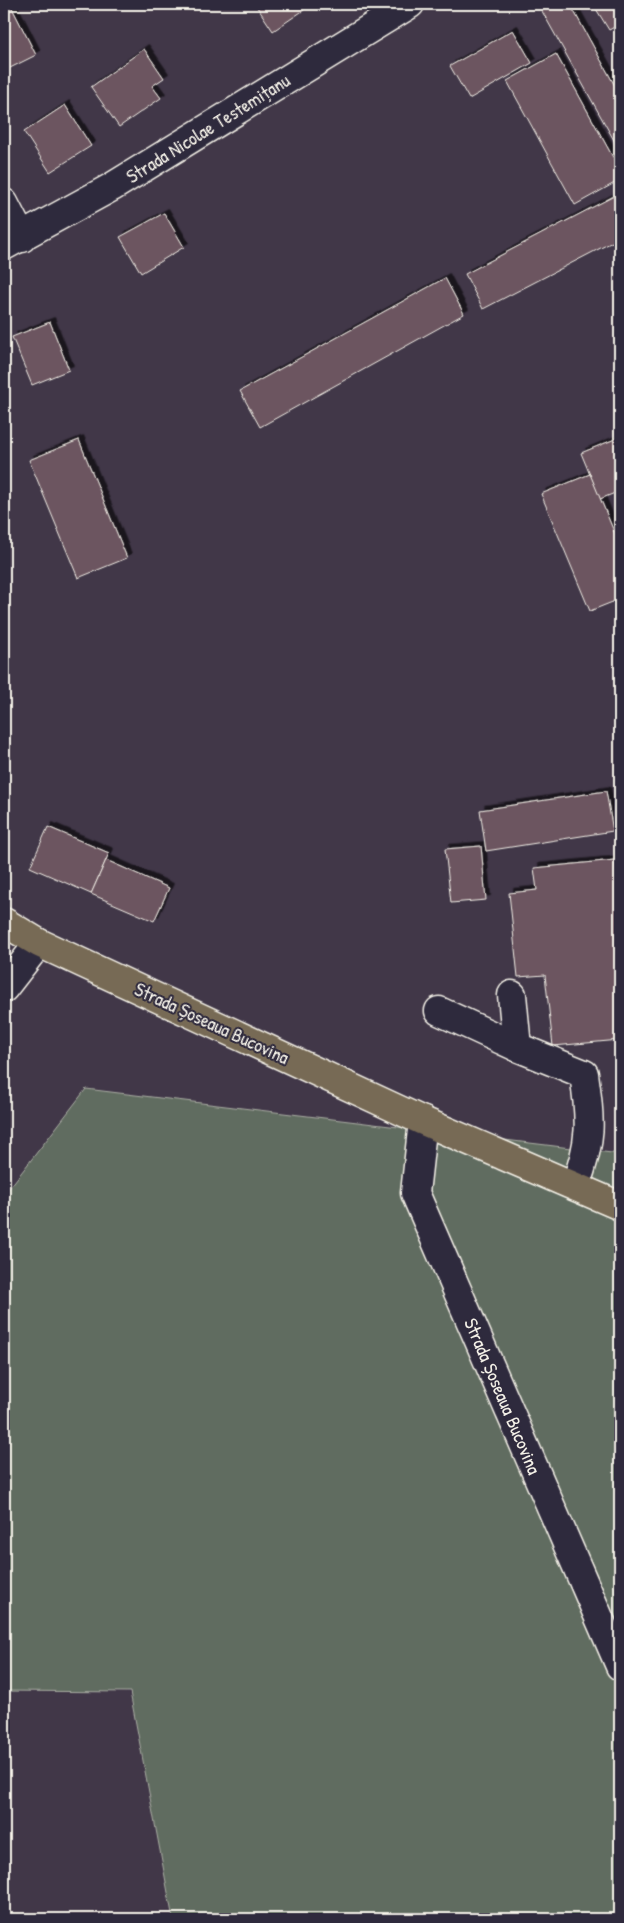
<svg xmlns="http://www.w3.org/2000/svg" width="624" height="1923" font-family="'Patrick Hand',sans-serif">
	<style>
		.green { fill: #616c60; stroke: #aaaea4 }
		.building { fill: #6c5560; stroke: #f4f1e8; filter: url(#shadow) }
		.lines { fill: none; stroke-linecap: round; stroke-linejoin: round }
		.minor-casing { stroke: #f4f1e8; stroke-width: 31 }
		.major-casing { stroke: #f4f1e8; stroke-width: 31 }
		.minor { stroke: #2f2a3d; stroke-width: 28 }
		.major { stroke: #776a54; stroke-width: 28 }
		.labels { text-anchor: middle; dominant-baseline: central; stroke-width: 4; stroke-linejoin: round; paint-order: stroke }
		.street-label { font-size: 19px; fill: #f4f1e8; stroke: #2f2a3d }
	</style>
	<defs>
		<filter id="shadow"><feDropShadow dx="4.5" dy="-4.5" stdDeviation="0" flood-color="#0009"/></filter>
	</defs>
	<rect width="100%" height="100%" fill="#413748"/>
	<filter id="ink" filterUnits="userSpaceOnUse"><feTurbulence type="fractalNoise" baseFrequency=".02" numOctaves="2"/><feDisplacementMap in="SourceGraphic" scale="10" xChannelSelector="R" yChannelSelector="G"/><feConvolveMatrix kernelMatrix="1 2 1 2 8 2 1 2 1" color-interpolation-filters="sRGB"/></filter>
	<g filter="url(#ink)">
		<path class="green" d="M86,1089l534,65v765h-447l-43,-227 -126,-1v-496z"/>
		<g class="building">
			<path d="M4,4h6l26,51 -32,16z"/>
			<path d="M255,4h45l4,6 -31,21z"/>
			<path d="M538,4h32l50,91v56z"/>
			<path d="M593,4h27v20l-11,6z"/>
			<path d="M513,30l19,33 -63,36 -19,-33z"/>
			<path d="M144,49l20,29 -12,8 9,12 -42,29 -28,-40z"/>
			<path d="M556,54l64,116v10l-45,25 -68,-124z"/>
			<path d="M65,105l26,41 -41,26 -26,-40z"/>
			<path d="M616,195l4,8v35l-137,71 -18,-35z"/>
			<path d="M164,213l20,34 -43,26 -21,-36z"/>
			<path d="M445,278l19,36 -204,113 -20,-36z"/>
			<path d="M50,322l19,48 -37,15 -20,-48z"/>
			<path d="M620,437v54l-20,8 -19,-46z"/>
			<path d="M79,440l48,118 -49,20 -49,-118z"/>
			<path d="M590,474l30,72v53l-30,12 -49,-117z"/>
			<path d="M606,791l7,40 -127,20 -6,-41z"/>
			<path d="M48,827l61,26 -18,41 -61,-27z"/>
			<path d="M481,846l5,54 -35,3 -6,-54z"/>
			<path d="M106,860l63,28 -15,33 -63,-27z"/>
			<path d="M615,860l5,47v133l-67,6 -8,-71 -27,2 -9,-84 28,-3 -3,-22z"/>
		</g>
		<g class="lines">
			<defs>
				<g id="minor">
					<path d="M4,203l18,35"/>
					<path d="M4,246l108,-59 298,-183"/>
					<path d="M4,988l35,-45"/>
					<path d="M512,995l5,52 67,27c7,47 8,67 -9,112"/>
					<path d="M439,1011l78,36"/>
					<path d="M423,1121l-8,72 205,473"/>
				</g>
				<path id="major" d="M4,922l35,21 384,178 197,85"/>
			</defs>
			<use href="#minor" class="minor-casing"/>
			<use href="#major" class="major-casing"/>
			<use href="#minor" class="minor"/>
			<use href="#major" class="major"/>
		</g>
	</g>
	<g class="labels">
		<g class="street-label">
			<text transform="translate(208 128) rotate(-32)">Strada Nicolae Testemițanu</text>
			<text transform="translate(212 1023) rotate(25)">Strada Șoseaua Bucovina</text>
			<text transform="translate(503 1396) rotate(67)">Strada Șoseaua Bucovina</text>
		</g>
	</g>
	<rect width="624" height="1923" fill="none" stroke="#2f2a3d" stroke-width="20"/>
	<rect x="10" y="10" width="604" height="1903" fill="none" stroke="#f4f1e8" stroke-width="2" filter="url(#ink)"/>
</svg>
